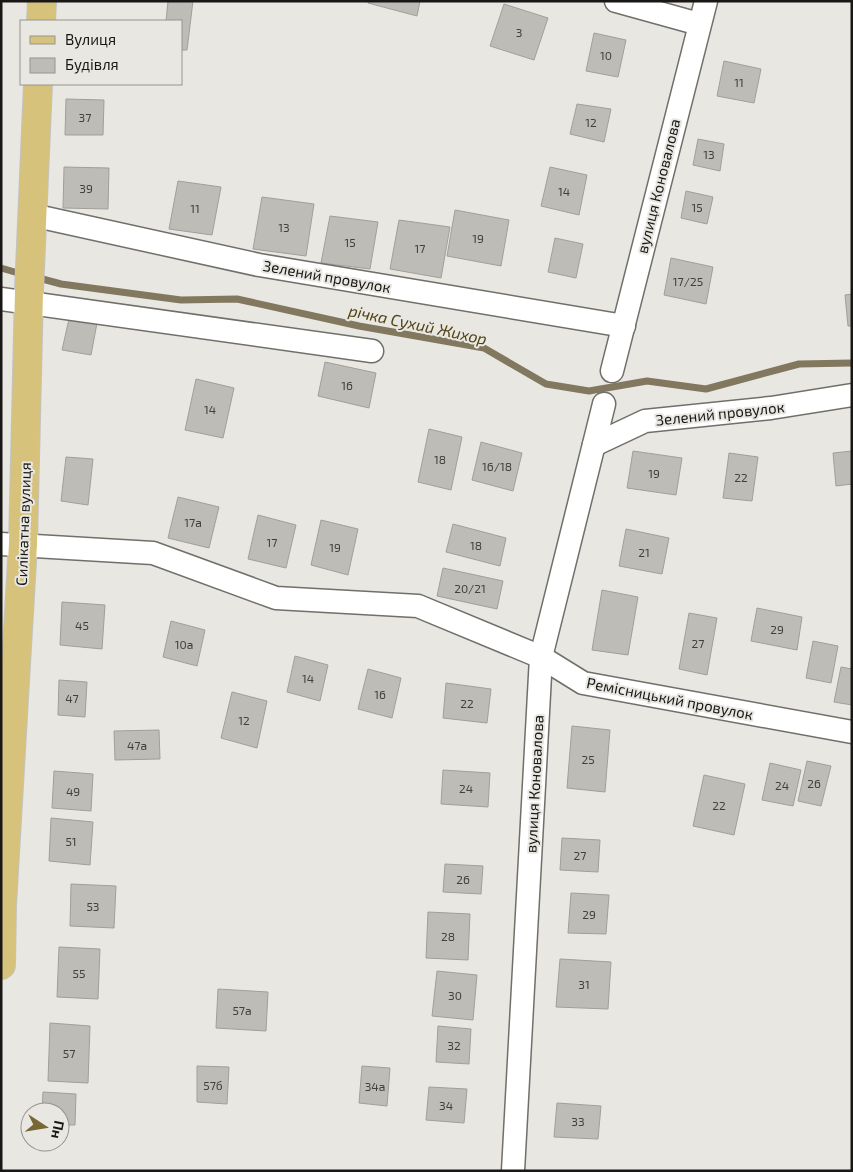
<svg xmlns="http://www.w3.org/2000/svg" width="853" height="1172" font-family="'Exo 2',sans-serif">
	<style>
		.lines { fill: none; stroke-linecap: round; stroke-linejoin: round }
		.stream { stroke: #82785f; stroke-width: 7 }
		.building { fill: #bebcb7; stroke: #a19f99 }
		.street-casing { stroke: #716f6a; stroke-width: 25 }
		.primary-casing { stroke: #c3c3c2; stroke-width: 30 }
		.street { stroke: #fff; stroke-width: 22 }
		.primary { stroke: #d6c27a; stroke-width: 28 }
		.labels { text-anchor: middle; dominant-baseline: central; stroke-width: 4; stroke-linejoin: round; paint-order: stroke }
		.number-label { font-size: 12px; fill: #42403e }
		.street-label { font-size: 15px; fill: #181715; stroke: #e9e7e1 }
		.water-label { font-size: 16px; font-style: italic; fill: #504214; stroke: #e9e7e1 }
	</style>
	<rect width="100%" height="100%" fill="#e9e7e1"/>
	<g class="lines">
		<g class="stream">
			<path d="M1,268l24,7"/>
			<path d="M35,277l26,7 120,16 56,-1 122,27 125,22 62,36 43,7 58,-10 59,8 93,-25 53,-1"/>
		</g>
	</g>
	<g class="building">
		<path d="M168,1h25l-6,49h-6v-29h-15z"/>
		<path d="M368,1h52l-3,15 -49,-13z"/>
		<path d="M504,4l44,14 -14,42 -44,-14z"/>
		<path d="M594,33l32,7 -8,37 -32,-6z"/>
		<path d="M724,61l37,8 -7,34 -37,-7z"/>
		<path d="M66,99l38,1 -1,35h-38z"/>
		<path d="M577,104l34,5 -7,33 -34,-8z"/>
		<path d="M698,139l26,5 -4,27 -27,-6z"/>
		<path d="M64,167l45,1 -1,41 -45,-1z"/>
		<path d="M550,167l37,8 -8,40 -38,-9z"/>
		<path d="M178,181l43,6 -9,48 -43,-6z"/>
		<path d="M686,191l27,6 -6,27 -26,-6z"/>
		<path d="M262,197l52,7 -8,52 -53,-7z"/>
		<path d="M455,210l54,10 -8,46 -54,-10z"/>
		<path d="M330,216l48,6 -8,47 -49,-6z"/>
		<path d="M399,220l51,7 -9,51 -51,-9z"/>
		<path d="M555,238l28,6 -7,34 -28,-6z"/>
		<path d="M671,258l42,9 -7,37 -42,-9z"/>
		<path d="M852,294v32h-4l-3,-31z"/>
		<path d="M69,319l28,4 -6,32 -29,-5z"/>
		<path d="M325,362l51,11 -7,35 -51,-12z"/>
		<path d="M196,379l38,9 -11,50 -38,-8z"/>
		<path d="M429,429l33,8 -11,53 -33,-8z"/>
		<path d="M481,442l41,11 -9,38 -41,-11z"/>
		<path d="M633,451l49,7 -6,37 -49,-7z"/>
		<path d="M852,451v33l-16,2 -3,-33z"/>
		<path d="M729,453l29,4 -6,44 -29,-3z"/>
		<path d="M66,457l27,2 -5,46 -27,-4z"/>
		<path d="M178,497l41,10 -10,41 -41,-10z"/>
		<path d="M258,515l38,10 -10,43 -38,-9z"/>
		<path d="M321,520l37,9 -10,46 -37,-10z"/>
		<path d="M453,524l53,14 -6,28 -54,-14z"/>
		<path d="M626,529l43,9 -7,36 -43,-8z"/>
		<path d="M443,568l60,13 -6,28 -60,-13z"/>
		<path d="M602,590l36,7 -10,58 -36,-5z"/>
		<path d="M62,602l43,3 -3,44 -42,-4z"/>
		<path d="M757,608l45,9 -5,33 -46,-9z"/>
		<path d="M689,613l28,5 -10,57 -28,-6z"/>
		<path d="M171,621l34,9 -8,36 -34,-9z"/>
		<path d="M813,641l25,5 -7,37 -25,-5z"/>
		<path d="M295,656l33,9 -8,36 -33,-9z"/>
		<path d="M841,667l11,2v36l-18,-3z"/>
		<path d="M368,669l33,9 -9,40 -34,-9z"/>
		<path d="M59,680l28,2 -2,35 -27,-2z"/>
		<path d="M446,683l45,6 -4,34 -44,-5z"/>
		<path d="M232,692l35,9 -10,47 -36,-10z"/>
		<path d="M572,726l38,4 -5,62 -38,-4z"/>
		<path d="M159,730l1,29 -45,1 -1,-29z"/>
		<path d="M807,761l24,5 -10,40 -23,-5z"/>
		<path d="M770,763l31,7 -8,36 -31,-6z"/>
		<path d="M443,770l47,3 -2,34 -47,-3z"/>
		<path d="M54,771l39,3 -2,37 -39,-3z"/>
		<path d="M704,775l41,9 -11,51 -41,-9z"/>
		<path d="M51,818l42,4 -3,43 -41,-4z"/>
		<path d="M562,838l38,2 -2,32 -38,-2z"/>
		<path d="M445,864l38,2 -2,28 -38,-2z"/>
		<path d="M71,884l45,2 -2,42 -44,-2z"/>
		<path d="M571,893l38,2 -3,39 -38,-1z"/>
		<path d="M428,912l42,2 -2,46 -42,-2z"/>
		<path d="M59,947l41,2 -2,50 -41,-2z"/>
		<path d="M560,959l51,3 -3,47 -52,-2z"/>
		<path d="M437,971l40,4 -4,45 -41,-4z"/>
		<path d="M218,989l50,3 -2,39 -50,-3z"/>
		<path d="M50,1023l40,3 -2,57 -40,-2z"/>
		<path d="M438,1026l33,3 -2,35 -33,-2z"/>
		<path d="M197,1066l32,1 -2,37 -30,-2z"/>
		<path d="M362,1066l28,2 -3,38 -28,-3z"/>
		<path d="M429,1087l38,2 -3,34 -38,-3z"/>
		<path d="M43,1092l33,2 -1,31h-15v-13h-18z"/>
		<path d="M557,1103l44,3 -3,33 -44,-2z"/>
	</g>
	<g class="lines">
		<defs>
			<g id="street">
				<path d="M616,1l83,23"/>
				<path d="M32,215l227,50 365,61"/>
				<path d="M1,299l371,52"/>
				<path d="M612,371l94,-370"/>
				<path d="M594,445l51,-24 126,-13 81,-13"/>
				<path d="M1,544l152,9 123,45 142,8 123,51 42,26 269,49"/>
				<path d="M513,1171l28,-514 63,-253"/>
			</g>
			<g id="primary">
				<path d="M41,21l1,-20"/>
				<path d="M1,965l1,-60 21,-361 6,-253 9,-207"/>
			</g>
		</defs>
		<use href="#street" class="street-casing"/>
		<use href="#primary" class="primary-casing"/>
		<use href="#street" class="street"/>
		<use href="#primary" class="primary"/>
	</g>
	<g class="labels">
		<g class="number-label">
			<text x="519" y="32">3</text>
			<text x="606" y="55">10</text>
			<text x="739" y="82">11</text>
			<text x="85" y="117">37</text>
			<text x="591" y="122">12</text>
			<text x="709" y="154">13</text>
			<text x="86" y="188">39</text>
			<text x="564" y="191">14</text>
			<text x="697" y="207">15</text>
			<text x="195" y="208">11</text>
			<text x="284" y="227">13</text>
			<text x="478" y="238">19</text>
			<text x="350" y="242">15</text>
			<text x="420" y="248">17</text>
			<text x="688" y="281">17/25</text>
			<text x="347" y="385">16</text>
			<text x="210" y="409">14</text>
			<text x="440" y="459">18</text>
			<text x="497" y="466">16/18</text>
			<text x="654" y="473">19</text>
			<text x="741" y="477">22</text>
			<text x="193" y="522">17а</text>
			<text x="272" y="542">17</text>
			<text x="476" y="545">18</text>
			<text x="335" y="547">19</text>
			<text x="644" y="552">21</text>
			<text x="470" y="588">20/21</text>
			<text x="82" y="625">45</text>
			<text x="777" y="629">29</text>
			<text x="698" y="643">27</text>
			<text x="184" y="644">10а</text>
			<text x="308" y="678">14</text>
			<text x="380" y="694">16</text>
			<text x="72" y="698">47</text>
			<text x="467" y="703">22</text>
			<text x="244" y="720">12</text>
			<text x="137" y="745">47а</text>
			<text x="588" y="759">25</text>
			<text x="814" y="783">26</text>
			<text x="782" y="785">24</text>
			<text x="466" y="788">24</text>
			<text x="73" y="791">49</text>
			<text x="719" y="805">22</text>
			<text x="71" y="841">51</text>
			<text x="580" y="855">27</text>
			<text x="463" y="879">26</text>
			<text x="93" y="906">53</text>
			<text x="589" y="914">29</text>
			<text x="448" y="936">28</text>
			<text x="79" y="973">55</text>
			<text x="584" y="984">31</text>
			<text x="455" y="995">30</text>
			<text x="242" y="1010">57а</text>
			<text x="454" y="1045">32</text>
			<text x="69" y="1053">57</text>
			<text x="213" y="1085">57б</text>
			<text x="375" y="1086">34а</text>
			<text x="446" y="1105">34</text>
			<text x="578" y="1121">33</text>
		</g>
		<g class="street-label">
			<text transform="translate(658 186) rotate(-76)">вулиця Коновалова</text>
			<text transform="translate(327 276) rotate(10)">Зелений провулок</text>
			<text transform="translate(720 413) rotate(-6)">Зелений провулок</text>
			<text transform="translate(23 524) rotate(-88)">Силікатна вулиця</text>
			<text transform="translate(670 698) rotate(11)">Ремісницький провулок</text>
			<text transform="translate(534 784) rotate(-87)">вулиця Коновалова</text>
		</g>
		<g class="water-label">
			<text transform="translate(418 324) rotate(12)">річка Сухий Жихор</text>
		</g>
	</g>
	<rect width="853" height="1172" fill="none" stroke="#181715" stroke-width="5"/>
	<rect x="20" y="20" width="162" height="65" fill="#e9e7e1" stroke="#95948f"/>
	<rect x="30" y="36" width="25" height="8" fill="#d6c27a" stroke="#95948f"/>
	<text x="65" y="45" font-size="15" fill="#181715">Вулиця</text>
	<rect x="30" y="58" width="25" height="15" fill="#bebcb7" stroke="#95948f"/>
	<text x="65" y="70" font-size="15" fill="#181715">Будівля</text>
	<g transform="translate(45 1127) rotate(102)"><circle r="24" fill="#e9e7e1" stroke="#95948f"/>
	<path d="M0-4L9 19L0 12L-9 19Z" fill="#786735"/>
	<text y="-8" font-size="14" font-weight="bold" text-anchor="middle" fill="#181715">Пн</text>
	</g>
</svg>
